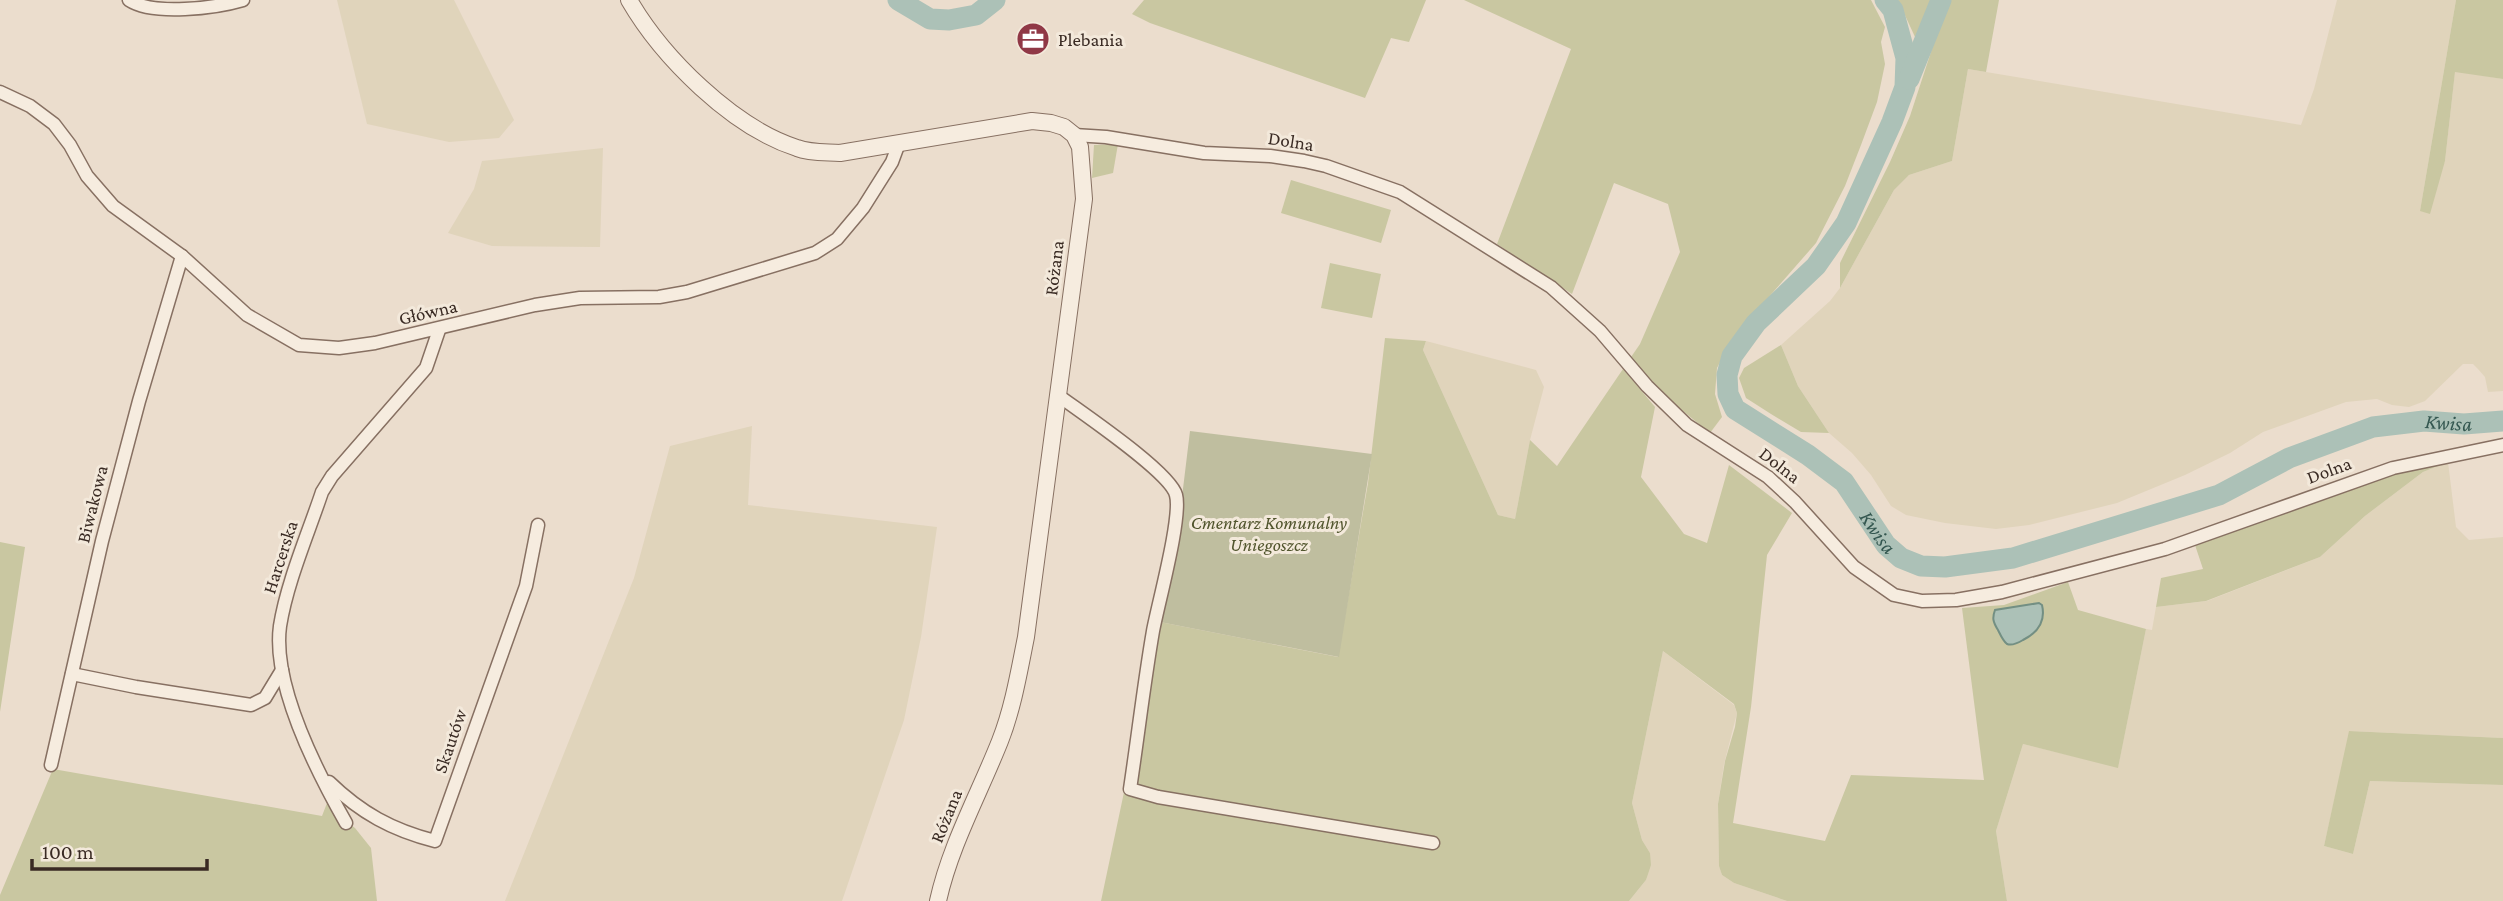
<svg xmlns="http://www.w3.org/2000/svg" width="2503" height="901" font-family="'Crimson Pro',serif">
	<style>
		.farmland { fill: #e0d4bb }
		.green { fill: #c9c7a1 }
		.cemetery { fill: #bfbe9f }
		.water { fill: #acc1b7; stroke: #738f83; stroke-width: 2 }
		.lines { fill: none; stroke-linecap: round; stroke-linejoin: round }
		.river { stroke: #acc1b7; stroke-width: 21 }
		.minor-casing { stroke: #877062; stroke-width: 15 }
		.tertiary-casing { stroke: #877062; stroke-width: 18 }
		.minor { stroke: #f6ecdf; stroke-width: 12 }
		.tertiary { stroke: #f6ecdf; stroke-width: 16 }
		.labels { text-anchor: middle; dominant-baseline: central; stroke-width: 6; stroke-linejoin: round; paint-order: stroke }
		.poi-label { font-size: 19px; fill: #392a23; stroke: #f3e9db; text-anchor: start }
		.street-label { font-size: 19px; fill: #392a23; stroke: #f3e9db }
		.park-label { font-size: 19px; font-style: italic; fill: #50542c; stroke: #f3e9db }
		.water-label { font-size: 21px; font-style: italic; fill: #345750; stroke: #f3e9db }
	</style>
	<rect width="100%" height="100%" fill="#ebddcd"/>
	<g class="farmland">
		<path d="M337,0h117l60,120 -15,18 -50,4 -82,-18z"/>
		<path d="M2337,0h119l-36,211 25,-50 10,-90 48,8v312l-15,1 -3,-15 -7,-8 -5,-5h-10l-38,37 -16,6 -17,-2 -15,-6 -31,3 -83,30 -33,21 -45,22 -68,28 -88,22 -33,4 -51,-6 -39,-8 -15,-9 -20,-31 -19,-22 -23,-20 -31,-47 -17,-41 49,-44 10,-13 54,-98 15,-15 43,-14 16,-92 333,56 13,-36z"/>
		<path d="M603,148l-3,99 -108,-1 -44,-13 26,-44 8,-28z"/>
		<path d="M1426,341l110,29 8,17 -14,53 -15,79 -17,-4 -75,-165z"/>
		<path d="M752,426l-4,79 189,22 -16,110 -17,83 -62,181h-337l129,-323 36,-132z"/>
		<path d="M2448,462l8,65 13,13 34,-3v201l-153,-7 -26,115 29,8 17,-73 133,4v116h-496l-11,-70 27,-87 95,23 28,-138 6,1 4,-23 51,-6 113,-44 45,-41 58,-44z"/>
		<path d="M1663,651l71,54 3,8 -13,51 -6,40 1,61 3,10 12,8 53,18h-158l17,-21 4,-27 -8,-13 -10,-37z"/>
	</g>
	<g class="green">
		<path d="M1144,0h282l-17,42 -18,-4 -26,60 -215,-75 -18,-9z"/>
		<path d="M1464,0h407l14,27 -4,15 4,22 -8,38 -16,43 -16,41 -29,57 -84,96 -15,29 -2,26 7,23 -12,16 -32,-26 -49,-47 11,-16 40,-92 -12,-48 -54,-21 -42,111 -75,-50 74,-195z"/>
		<path d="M1898,0h37l-2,13 -11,25 -7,-1z"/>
		<path d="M1948,0h51l-13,72 -18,-3 -16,92 -43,14 -15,15 -54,98v-25l50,-101 20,-46z"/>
		<path d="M2456,0h47v79l-48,-7 -10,89 -15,53 -10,-3z"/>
		<path d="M1118,144l-5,29 -21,5 2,-33z"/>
		<path d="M1291,180l100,30 -10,33 -100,-30z"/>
		<path d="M1330,263l51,11 -9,44 -51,-10z"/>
		<path d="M1385,338l41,3 -3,9 75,165 17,4 15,-79 27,26 66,-97 32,38 -14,70 43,57 23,9 22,-78 63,48 -25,42 -16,152 -18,116 92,18 26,-66 133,5 -22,-172 42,-3 64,-23 10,28 68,19 -28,139 -95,-24 -27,87 11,70h-220l-53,-18 -12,-8 -3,-9 -1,-62 7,-43 10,-34 2,-14 -3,-9 -71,-53 -31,152 10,37 8,13 1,12 -5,15 -17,21h-528l59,-279 178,35 30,-174z"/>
		<path d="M1781,345l17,41 31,47 -28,-1 -30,-18 -25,-16 -7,-20 5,-10z"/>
		<path d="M2448,462l-25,10 -58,44 -45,41 -114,44 -50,6 5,-29 42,-9 -9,-27 196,-67z"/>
		<path d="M0,542l25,5 -25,165z"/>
		<path d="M2349,731l154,7v47l-133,-4 -17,73 -29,-8z"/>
		<path d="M53,769l269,47 5,-13 -1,-7 6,15 23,17 16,20 6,53h-377v-6z"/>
	</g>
	<path class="cemetery" d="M1190,431l182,23 -33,203 -179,-35 18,-92z"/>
	<path class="water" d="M2039,603l3,2c4,17 -5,28 -19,35 -5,3 -11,6 -16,4 -4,-3 -7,-10 -9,-14 -5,-8 -6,-12 -3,-20z"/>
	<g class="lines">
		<g class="river">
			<path d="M898,0l32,19 19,1 27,-5 19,-15"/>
			<path id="s1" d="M1885,0l8,10 13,48 -1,29 -13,35 -46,101 -30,43 -60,57 -24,33 -5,19 1,19 7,15 73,46 36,27 42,63 15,13 20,8 24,1 68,-9 206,-63 70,-37 84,-31 51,-6 40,3 39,-3"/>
			<path d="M1909,79l32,-79"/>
		</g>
		<defs>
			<g id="minor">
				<path d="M129,0c24,16 87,8 114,0"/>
				<path d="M0,92l30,14 24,18 16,21 17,31 26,30 69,50 65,59 52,30 40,3 36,-5 160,-38 45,-7 79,-1 28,-5 128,-39 22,-14 26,-31 29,-46 7,-19"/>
				<path d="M1074,135l32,2 98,16 66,3 34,5 22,5 74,26 151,95 49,44 47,55 40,39 81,52 27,25 59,65 40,28 28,6 34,-1 46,-8 163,-43 228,-81 110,-23"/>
				<path d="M1059,396c23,17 111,76 117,99 6,22 -18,109 -23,136 -9,52 -15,105 -23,158l28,8 275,46"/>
				<path d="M72,674l64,13 115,18 14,-7 17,-28"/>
				<path d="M51,765l51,-224 37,-140 43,-145"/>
				<path d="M329,782c32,31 63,48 106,59l91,-255 12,-61"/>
				<path d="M346,823c-29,-51 -74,-138 -66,-197 7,-44 28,-92 42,-134l10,-16 94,-108 13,-38"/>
			</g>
			<path id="tertiary" d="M629,0c33,57 103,127 168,148 13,5 28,4 43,5l192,-32 19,2 13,4 10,8 6,12 4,52 -58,438c-7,35 -13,71 -26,104 -21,53 -50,105 -62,160"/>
		</defs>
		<use href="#minor" class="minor-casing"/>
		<use href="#tertiary" class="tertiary-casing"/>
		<use href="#minor" class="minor"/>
		<use href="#tertiary" class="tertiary"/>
	</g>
	<defs>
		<symbol id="office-disc" viewBox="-11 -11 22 22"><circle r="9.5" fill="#903846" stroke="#f3e9db"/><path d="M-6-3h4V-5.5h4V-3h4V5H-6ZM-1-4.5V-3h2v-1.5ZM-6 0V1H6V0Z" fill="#fff"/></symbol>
	</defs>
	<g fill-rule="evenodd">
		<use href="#office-disc" x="1014" y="20" width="38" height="38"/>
	</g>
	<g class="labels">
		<g class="poi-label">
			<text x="1058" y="39">Plebania</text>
		</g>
		<g class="street-label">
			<text transform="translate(1291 141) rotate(9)">Dolna</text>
			<text transform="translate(1054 268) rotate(-83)">Różana</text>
			<text transform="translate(428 312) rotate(-13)">Główna</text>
			<text transform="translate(1780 465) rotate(38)">Dolna</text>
			<text transform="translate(2329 470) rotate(-20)">Dolna</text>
			<text transform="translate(92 504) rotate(-76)">Biwakowa</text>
			<text transform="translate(280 557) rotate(-72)">Harcerska</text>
			<text transform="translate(450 741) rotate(-71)">Skautów</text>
			<text transform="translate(946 816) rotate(-68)">Różana</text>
		</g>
		<g class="park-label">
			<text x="1269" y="522">Cmentarz Komunalny<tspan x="1269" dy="22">Uniegoszcz</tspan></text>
		</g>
		<g class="water-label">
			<text stroke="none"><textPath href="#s1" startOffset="1272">Kwisa</textPath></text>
			<text stroke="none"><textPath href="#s1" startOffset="663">Kwisa</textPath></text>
		</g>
	</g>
	<path d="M32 859v10h175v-10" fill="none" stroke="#392a23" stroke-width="3.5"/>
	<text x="42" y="859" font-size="21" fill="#392a23" stroke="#f3e9db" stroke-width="5" paint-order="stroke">100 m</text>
</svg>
